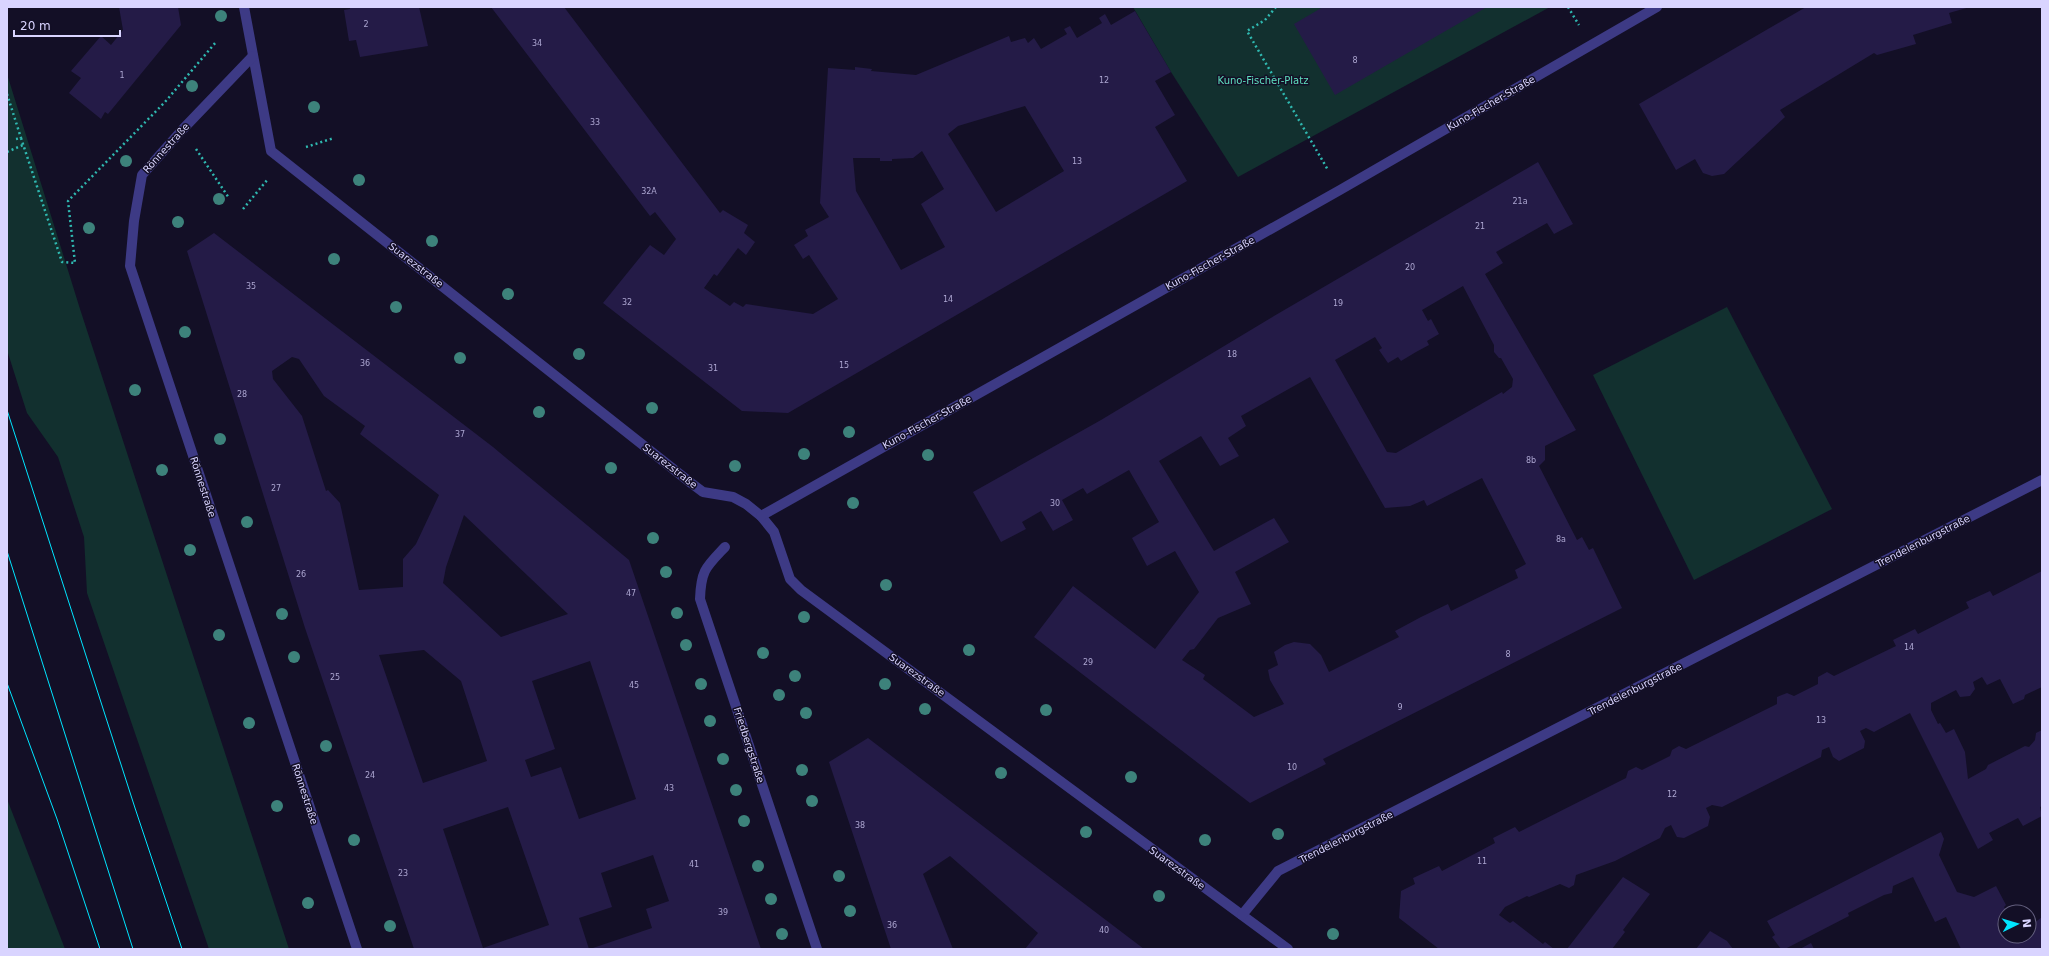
<svg xmlns="http://www.w3.org/2000/svg" width="2049" height="956" font-family="'DejaVu Sans',sans-serif">
	<style>
		.green { fill: #12302f }
		.building { fill: #241b47; fill-rule: evenodd }
		.lines { fill: none; stroke-linecap: round; stroke-linejoin: round }
		.path { stroke: #2fb8b0; stroke-width: 2.5; stroke-dasharray: 2 3; stroke-linecap: butt }
		.minor { stroke: #3d3a85; stroke-width: 10 }
		.tram { stroke: #00e5ff; stroke-width: 1 }
		.tree { fill: #3d827b }
		.labels { text-anchor: middle; dominant-baseline: central; stroke-width: 3; stroke-linejoin: round; paint-order: stroke }
		.number-label { font-size: 8px; fill: #aca6d1 }
		.park-label { font-size: 10px; fill: #5fe0c0; stroke: #130f26 }
		.street-label { font-size: 10px; fill: #d9d4ff; stroke: #130f26 }
	</style>
	<rect width="100%" height="100%" fill="#130f26"/>
	<g class="green">
		<path d="M1133,7h417l-312,170 -67,-105z"/>
		<path d="M7,74l73,235 209,640h-80l-122,-356 -3,-56 -26,-80 -31,-44 -20,-63z"/>
		<path d="M1727,307l105,202 -138,71 -101,-205z"/>
		<path d="M7,799l58,150h-58z"/>
	</g>
	<g class="building">
		<path d="M119,7h59l3,18 -73,89 -3,-2 -4,7 -32,-26 12,-15 -10,-7 30,-35 10,9 12,-15z"/>
		<path d="M350,7h69l9,39 -68,11 -4,-17 -7,1 -5,-31 6,-1z"/>
		<path d="M491,7h73l156,206 3,-3 25,15 -4,8 11,9 -9,13 -8,-7 -21,28 -3,-2 -10,14 26,18 4,-4 9,5 3,-3 67,10 25,-15 -29,-44 -6,4 -9,-14 14,-9 -3,-6 24,-13 -9,-14 8,-135 27,2v-3l17,2 -1,2 45,4 93,-39 2,6 14,-4 3,5 6,-5 7,11 26,-15 -3,-5 6,-3 7,12 25,-15 -3,-5 6,-4 6,11 24,-14 36,61 -16,9 20,34 -20,12 32,54 -399,232 -46,-2 -139,-108 47,-58 14,10 12,-16 -21,-27 -5,4zM1025,106l39,65 -68,41 -48,-78 10,-8zM922,151l22,38 -23,15 24,43 -44,23 -45,-79 -3,-33h27v3h12v-2l21,-1z"/>
		<path d="M1323,7h164l-152,88 -41,-71z"/>
		<path d="M1806,7h164l-21,6 3,10 -39,12 3,9 -39,11 -3,-2 -94,57 5,7 -61,57 -12,2 -9,-3 -8,-14 -19,11 -37,-66z"/>
		<path d="M1538,162l35,62 -19,10 -7,-11 -51,29 7,11 -18,11 91,156 -31,16v14l-6,6 38,74 5,-3 7,13 4,-2 29,60 -283,143 -16,8 3,5 -76,39 -216,-166 39,-51 82,63 44,-57 -24,-41 -28,15 -15,-28 27,-16 -30,-52 -42,24 -4,-6 -21,12 11,20 -20,11 -12,-20 -19,11 4,7 -25,13 -28,-50 128,-72 173,-104zM1463,286l31,59v7l5,6h2l12,21 -1,8 -9,7 -1,-2 -106,61 -9,-1 -52,-92 40,-23 7,11 -3,2 9,13 10,-6 3,4 15,-9 13,-7 -2,-4 12,-7 -8,-15 -3,2 -6,-11zM1310,377l75,131 25,-2 14,-6 3,6 55,-28 44,86 -11,6 3,8 -67,33 -3,-7 -27,13 -26,14 4,6 -70,35 -8,-17 -11,-11 -16,-2 -9,3 -11,7 4,13 -10,5 2,10 14,24 -30,13 -51,-38 2,-4 -23,-15 8,-10 4,-1 24,-31 33,-14 -16,-32 54,-30 -15,-24 -60,33 -55,-90 42,-25 19,30 19,-10 -11,-18 18,-12 -5,-10z"/>
		<path d="M214,233l279,214 136,113 132,389h-171l62,-21 -6,-19 23,-8 -16,-46 -52,18 11,34 -33,11 10,31h-175l-109,-321 -118,-377zM292,357l7,2 25,37 41,30 -5,8 79,61 -23,49 -13,15v28l-44,3 -19,-87 -12,-13 -2,1 -24,-75 -29,-37 -1,-8zM464,515l104,99 -67,23 -58,-54 3,-16zM424,650l37,31 26,80 -64,22 -44,-128zM590,661l46,138 -57,20 -18,-52 -30,10 -6,-17 30,-11 -23,-68zM508,807l41,118 -66,23 -40,-119z"/>
		<path d="M2042,571v116l-17,8 -1,4 -11,5 -13,-25 -13,6 -5,-8 -9,5 2,7 -5,7 -10,1 -4,-7 -25,13v7l7,14 2,-1 6,10 8,-4 11,23 3,27 18,-10 2,-4 37,-19 4,1 6,-7 1,-7 6,-3v76l-2,1 2,9 -19,10 -5,-8 -29,15 4,7 -15,9 -68,-136 -36,19 -8,-4 -6,3 5,10 -1,7 -25,13 -6,-4 -4,-10 -7,3 -1,7 -99,50 -10,-2 -6,3 4,9 -2,9 -24,12 -7,-1 -6,-12 -6,3 -5,10 -45,23 -39,14 -2,10 -5,3 -9,-4 -31,13 -2,-1 -22,11 -6,8 11,8 3,-2 30,23 2,-2 9,7h-115l-40,-31 2,-27 14,-7 -2,-6 26,-12 3,5 53,-28 -2,-5 22,-11 4,5 107,-54 2,-7 8,-4 6,3 28,-14 2,-6 7,-4 7,3 91,-45v-7l10,-4 7,3 24,-12v-7l9,-5 7,4 62,-30 -3,-6 22,-11 3,5 51,-26 -3,-6 24,-11 3,5z"/>
		<path d="M868,738l201,154 75,57h-119l13,-16 -88,-77 -27,18 30,75h-62l-62,-187z"/>
		<path d="M1941,832l3,7 -5,16 18,37 17,5 22,-11 10,19 -2,2 3,5h-2v24h24v-9l13,-10v32h-81l-15,-32 -11,5 -22,-45 -20,9 -1,7 -8,2 -36,18 1,3 -64,33h-4l-9,-12 3,-2 -8,-14z"/>
		<path d="M1623,877l27,17 -27,36 2,2 -13,17h-45z"/>
		<path d="M1710,931l17,10 6,8h-37z"/>
		<path d="M1811,943l3,6h-14z"/>
	</g>
	<g class="lines">
		<g class="path">
			<path d="M1276,7l-11,13 -18,11 81,139"/>
			<path d="M1568,7l11,18"/>
			<path d="M7,94l14,44"/>
			<path d="M16,139l5,-1 41,124 13,1 -7,-62 97,-99 51,-60"/>
			<path d="M306,147l28,-9"/>
			<path d="M196,149l33,49"/>
			<path d="M7,152l16,-7"/>
			<path d="M243,209l25,-30"/>
		</g>
		<g class="minor">
			<path d="M244,7l27,144 420,332 12,9 30,5 13,7 15,12 13,16 16,47 11,11 487,359"/>
			<path d="M253,56l-70,73 -41,46 -8,46 -4,45 227,683"/>
			<path d="M761,516l579,-326 317,-183"/>
			<path d="M725,547c-19,20 -24,23 -25,52l117,350"/>
			<path d="M1242,915l36,-44 764,-391"/>
		</g>
		<g class="tram">
			<path d="M7,410l128,398 47,141"/>
			<path d="M7,551l126,398"/>
			<path d="M7,683l50,136 43,130"/>
		</g>
	</g>
	<g class="tree">
		<circle cx="221" cy="16" r="6"/>
		<circle cx="192" cy="86" r="6"/>
		<circle cx="314" cy="107" r="6"/>
		<circle cx="126" cy="161" r="6"/>
		<circle cx="359" cy="180" r="6"/>
		<circle cx="219" cy="199" r="6"/>
		<circle cx="178" cy="222" r="6"/>
		<circle cx="89" cy="228" r="6"/>
		<circle cx="432" cy="241" r="6"/>
		<circle cx="334" cy="259" r="6"/>
		<circle cx="508" cy="294" r="6"/>
		<circle cx="396" cy="307" r="6"/>
		<circle cx="185" cy="332" r="6"/>
		<circle cx="579" cy="354" r="6"/>
		<circle cx="460" cy="358" r="6"/>
		<circle cx="135" cy="390" r="6"/>
		<circle cx="652" cy="408" r="6"/>
		<circle cx="539" cy="412" r="6"/>
		<circle cx="849" cy="432" r="6"/>
		<circle cx="220" cy="439" r="6"/>
		<circle cx="804" cy="454" r="6"/>
		<circle cx="928" cy="455" r="6"/>
		<circle cx="735" cy="466" r="6"/>
		<circle cx="611" cy="468" r="6"/>
		<circle cx="162" cy="470" r="6"/>
		<circle cx="853" cy="503" r="6"/>
		<circle cx="247" cy="522" r="6"/>
		<circle cx="653" cy="538" r="6"/>
		<circle cx="190" cy="550" r="6"/>
		<circle cx="666" cy="572" r="6"/>
		<circle cx="886" cy="585" r="6"/>
		<circle cx="677" cy="613" r="6"/>
		<circle cx="282" cy="614" r="6"/>
		<circle cx="804" cy="617" r="6"/>
		<circle cx="219" cy="635" r="6"/>
		<circle cx="686" cy="645" r="6"/>
		<circle cx="969" cy="650" r="6"/>
		<circle cx="763" cy="653" r="6"/>
		<circle cx="294" cy="657" r="6"/>
		<circle cx="795" cy="676" r="6"/>
		<circle cx="701" cy="684" r="6"/>
		<circle cx="885" cy="684" r="6"/>
		<circle cx="779" cy="695" r="6"/>
		<circle cx="925" cy="709" r="6"/>
		<circle cx="1046" cy="710" r="6"/>
		<circle cx="806" cy="713" r="6"/>
		<circle cx="710" cy="721" r="6"/>
		<circle cx="249" cy="723" r="6"/>
		<circle cx="326" cy="746" r="6"/>
		<circle cx="723" cy="759" r="6"/>
		<circle cx="802" cy="770" r="6"/>
		<circle cx="1001" cy="773" r="6"/>
		<circle cx="1131" cy="777" r="6"/>
		<circle cx="736" cy="790" r="6"/>
		<circle cx="812" cy="801" r="6"/>
		<circle cx="277" cy="806" r="6"/>
		<circle cx="744" cy="821" r="6"/>
		<circle cx="1086" cy="832" r="6"/>
		<circle cx="1278" cy="834" r="6"/>
		<circle cx="354" cy="840" r="6"/>
		<circle cx="1205" cy="840" r="6"/>
		<circle cx="758" cy="866" r="6"/>
		<circle cx="839" cy="876" r="6"/>
		<circle cx="1159" cy="896" r="6"/>
		<circle cx="771" cy="899" r="6"/>
		<circle cx="308" cy="903" r="6"/>
		<circle cx="850" cy="911" r="6"/>
		<circle cx="390" cy="926" r="6"/>
		<circle cx="782" cy="934" r="6"/>
		<circle cx="1333" cy="934" r="6"/>
	</g>
	<g class="labels">
		<g class="number-label">
			<text x="366" y="24">2</text>
			<text x="537" y="43">34</text>
			<text x="1355" y="60">8</text>
			<text x="122" y="75">1</text>
			<text x="1104" y="80">12</text>
			<text x="595" y="122">33</text>
			<text x="1077" y="161">13</text>
			<text x="649" y="191">32A</text>
			<text x="1520" y="201">21a</text>
			<text x="1480" y="226">21</text>
			<text x="1410" y="267">20</text>
			<text x="251" y="286">35</text>
			<text x="948" y="299">14</text>
			<text x="627" y="302">32</text>
			<text x="1338" y="303">19</text>
			<text x="1232" y="354">18</text>
			<text x="365" y="363">36</text>
			<text x="844" y="365">15</text>
			<text x="713" y="368">31</text>
			<text x="242" y="394">28</text>
			<text x="460" y="434">37</text>
			<text x="1531" y="460">8b</text>
			<text x="276" y="488">27</text>
			<text x="1055" y="503">30</text>
			<text x="1561" y="539">8a</text>
			<text x="301" y="574">26</text>
			<text x="631" y="593">47</text>
			<text x="1909" y="647">14</text>
			<text x="1508" y="654">8</text>
			<text x="1088" y="662">29</text>
			<text x="335" y="677">25</text>
			<text x="634" y="685">45</text>
			<text x="1400" y="707">9</text>
			<text x="1821" y="720">13</text>
			<text x="1292" y="767">10</text>
			<text x="370" y="775">24</text>
			<text x="669" y="788">43</text>
			<text x="1672" y="794">12</text>
			<text x="860" y="825">38</text>
			<text x="1482" y="861">11</text>
			<text x="694" y="864">41</text>
			<text x="403" y="873">23</text>
			<text x="723" y="912">39</text>
			<text x="892" y="925">36</text>
			<text x="1104" y="930">40</text>
		</g>
		<g class="park-label">
			<text x="1263" y="80">Kuno-Fischer-Platz</text>
		</g>
		<g class="street-label">
			<text transform="translate(1491 103) rotate(-30)">Kuno-Fischer-Straße</text>
			<text transform="translate(166 148) rotate(-48)">Rönnestraße</text>
			<text transform="translate(1210 263) rotate(-29)">Kuno-Fischer-Straße</text>
			<text transform="translate(416 265) rotate(38)">Suarezstraße</text>
			<text transform="translate(927 422) rotate(-29)">Kuno-Fischer-Straße</text>
			<text transform="translate(670 466) rotate(38)">Suarezstraße</text>
			<text transform="translate(203 487) rotate(72)">Rönnestraße</text>
			<text transform="translate(1923 541) rotate(-27)">Trendelenburgstraße</text>
			<text transform="translate(917 675) rotate(36)">Suarezstraße</text>
			<text transform="translate(1635 689) rotate(-27)">Trendelenburgstraße</text>
			<text transform="translate(749 745) rotate(72)">Friedbergstraße</text>
			<text transform="translate(305 794) rotate(72)">Rönnestraße</text>
			<text transform="translate(1346 837) rotate(-27)">Trendelenburgstraße</text>
			<text transform="translate(1177 868) rotate(36)">Suarezstraße</text>
		</g>
	</g>
	<rect width="2049" height="956" fill="none" stroke="#d9d4ff" stroke-width="16"/>
	<g transform="translate(2017 924) rotate(85)"><circle r="19" fill="#130f26" stroke="#625e7d"/>
	<path d="M0-3L7 15L0 10L-7 15Z" fill="#00e5ff"/>
	<text y="-6" font-size="11" font-weight="bold" text-anchor="middle" fill="#d9d4ff">N</text>
	</g>
	<path d="M14 30v6h106v-6" fill="none" stroke="#d9d4ff" stroke-width="2"/>
	<text x="20" y="30" font-size="12" fill="#d9d4ff" stroke="#130f26" stroke-width="3" paint-order="stroke">20 m</text>
</svg>
